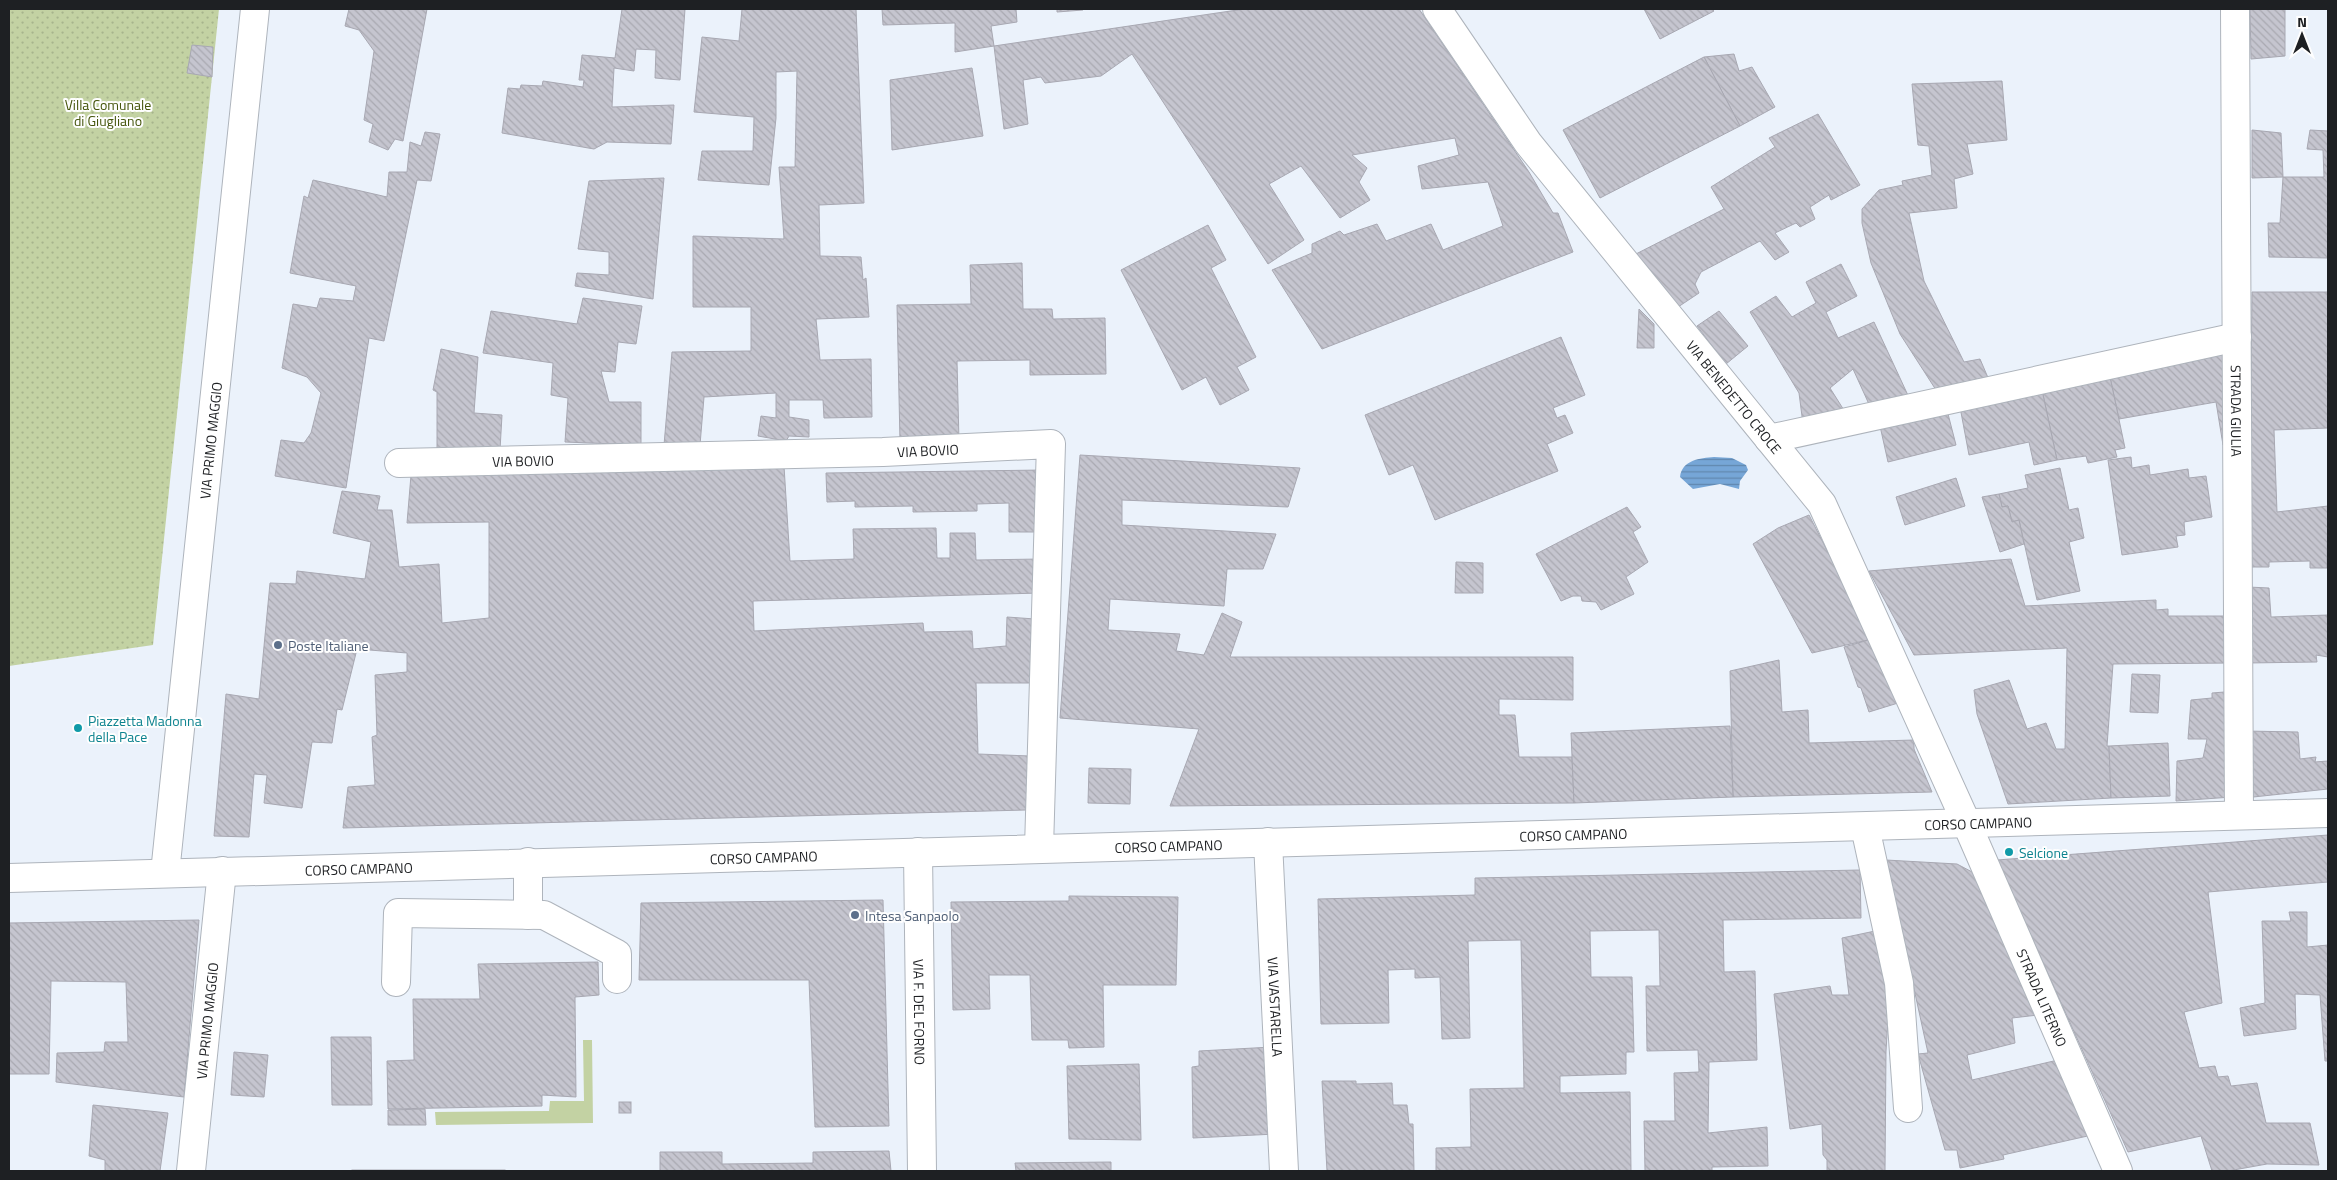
<svg xmlns="http://www.w3.org/2000/svg" width="2337" height="1180" font-family="'Titillium Web',sans-serif">
	<style>
		.grass { fill: #c3d2a3 }
		.park { fill: url(#park-dots) }
		.water { fill: url(#water-rules) }
		.building { fill: url(#building-back-hatch); stroke: #a8a8b2 }
		.lines { fill: none; stroke-linecap: round; stroke-linejoin: round }
		.minor-casing { stroke: #aeb4bc; stroke-width: 30 }
		.major-casing { stroke: #aeb4bc; stroke-width: 30 }
		.minor { stroke: #fff; stroke-width: 28 }
		.major { stroke: #fff; stroke-width: 28 }
		.service-dot { fill: #5c6f8a; stroke: #fefefe; stroke-width: 2 }
		.culture-dot { fill: #0f9aa8; stroke: #fefefe; stroke-width: 2 }
		.labels { text-anchor: middle; dominant-baseline: central; stroke-width: 4; stroke-linejoin: round; paint-order: stroke }
		.park-label { font-size: 14px; fill: #44540a; stroke: #fefefe }
		.street-label { font-size: 14px; fill: #1e2023; stroke: #fefefe }
		.service-label { font-size: 14px; fill: #4e5e75; stroke: #fefefe; text-anchor: start }
		.culture-label { font-size: 14px; fill: #0d838f; stroke: #fefefe; text-anchor: start }
	</style>
	<defs>
		<pattern id="park-dots" width="8" height="8" patternUnits="userSpaceOnUse" patternTransform="scale(1.25)"><rect width="8" height="8" fill="#c3d2a3"/><path d="M2 2h.1M6 6h.1" fill="none" stroke="#a7b48c" stroke-width="1.8" stroke-linecap="round"/></pattern>
		<pattern id="water-rules" width="6" height="5" patternUnits="userSpaceOnUse" patternTransform="scale(1.25)"><rect width="6" height="5" fill="#76a6d7"/><path d="M0 2.5h6" fill="none" stroke="#6087ae"/></pattern>
		<pattern id="building-back-hatch" width="6" height="6" patternUnits="userSpaceOnUse" patternTransform="scale(1.25)"><rect width="6" height="6" fill="#c5c5cf"/><path d="M-1 5l2 2M0 0l6 6M5-1l2 2" fill="none" stroke="#a9a9b1"/></pattern>
	</defs>
	<rect width="100%" height="100%" fill="#ebf2fb"/>
	<path class="grass" d="M583,1040h9l1,83 -157,2 -1,-13 114,-1 1,-10h34z"/>
	<path class="park" d="M9,9h210l-66,636 -144,21z"/>
	<path class="water" d="M1714,457l18,1 14,7 2,5 -8,11 -1,8 -19,-5 -27,5 -13,-12c2,-17 20,-19 34,-20z"/>
	<g class="building">
		<path d="M349,9h78l-24,132 -8,-2 -7,11 -19,-8 4,-18 -9,-4 10,-69 -15,-21 -14,-4z"/>
		<path d="M622,9h63l-5,71 -25,-2 1,-28 -20,-1 -2,22 -20,-3 -2,39 62,-2 -3,39 -64,-2 -13,7 -92,-16 6,-45 12,1 1,-4 21,1 1,-5 40,6 1,-7h-5l3,-25 33,3z"/>
		<path d="M742,9h114l8,194 -45,2 1,51 41,1 2,23 3,-2 3,39 -53,2 4,41 51,-1 1,58 -48,1 -1,-18h-34v17l20,3v17l-20,-1 -3,5 -28,-5 3,-20 15,2v-25l-72,4 -4,48h-36l8,-93 79,-1v-44h-58v-71l91,3 -5,-72h16l2,-96 -21,1v46l-7,67 -71,-5 4,-29h51l1,-34 -60,-5 8,-75 37,4z"/>
		<path d="M882,9h134l1,13 -26,4 3,20 -39,6v-29l-72,2z"/>
		<path d="M1057,9h26v1l-26,2z"/>
		<path d="M1244,9h175l110,163 24,41h5l15,39 -251,97 -50,-79 40,-17v-9l28,-13 4,4 33,-11 9,17 45,-17 12,26 60,-24 -15,-44 -66,7 -4,-23 41,-11 -4,-17 -103,17 15,13 -8,14 11,18 -30,18 -39,-52 -32,18 35,56 -36,24 -136,-210 -31,22 -56,7 -4,-6 -18,3 5,44 -24,5 -10,-83z"/>
		<path d="M1644,9h68l2,2 -54,28z"/>
		<path d="M2250,9h35v47l-34,3z"/>
		<path d="M192,45l21,2 -1,30 -25,-4z"/>
		<path d="M1734,54l5,17 13,-4 23,40 -35,19 -36,-69z"/>
		<path d="M1704,57l36,69 -140,72 -37,-68z"/>
		<path d="M972,68l11,68 -91,14 -2,-70z"/>
		<path d="M2002,81l5,59 -40,4 6,30 -19,5 3,29 -48,5 15,68 40,81 16,-3 9,21 -53,10 -36,-56 -29,-71 -9,-40v-14l17,-19 24,-5 -1,-4 30,-6 -3,-29 -11,-1 -6,-61z"/>
		<path d="M1818,114l42,71 -29,15 -2,-5 -19,12 5,12 -15,8 -4,-4 -21,10 14,19 -14,8 -15,-19 -59,31 -6,12 4,9 -24,16 -43,-53 92,-47 -13,-22 64,-40 -6,-9z"/>
		<path d="M2252,130l29,3 2,44 -31,1z"/>
		<path d="M2310,130l18,1v127l-59,-1 -1,-34h12l3,-46h41l-1,-27 -16,-1z"/>
		<path d="M425,132l15,2 -9,47 -14,-1 -33,161 -15,-3 -23,150 -71,-12 6,-36 23,3 7,-10 10,-40 -14,-16 -25,-9 11,-64 24,4 3,-10 33,3 3,-15 -66,-13 14,-77 4,2 5,-18 74,17 2,-25h18l3,-30 11,4z"/>
		<path d="M664,178l-11,121 -78,-13 2,-13 32,2v-23l-31,-3 11,-68z"/>
		<path d="M1208,225l18,35 -15,8 45,89 -19,10 12,23 -29,15 -14,-28 -24,13 -61,-120z"/>
		<path d="M1022,263l1,46h29l1,10 52,-1 1,56 -76,1v-15l-73,1 2,81h-59l-3,-137 74,-1 -1,-39z"/>
		<path d="M1841,264l16,32 -31,16 12,26 36,-16 38,82 -39,9 -20,-44 -23,19 17,27 -44,9 -4,-31 -49,-81 26,-16 16,21 24,-14 -10,-21z"/>
		<path d="M2252,292h76v136l-54,2 3,82 51,-6v-3l-1,65h-17v-7l-41,1v5h-20z"/>
		<path d="M583,298l59,8 -6,38 -18,-2 -3,30 -14,-1 8,31h32v43l-76,-3 3,-44 -17,-3 2,-32 -70,-10 8,-42 86,13z"/>
		<path d="M1639,309l15,15v24h-17z"/>
		<path d="M1719,311l29,35 -22,18 -29,-38z"/>
		<path d="M1561,337l24,58 -32,13 4,10 8,-3 8,18 -26,11 11,27 -123,49 -22,-55 -24,10 -24,-60z"/>
		<path d="M441,349l37,8 -4,56 28,2 -2,35 -63,-1v-57l-4,-2z"/>
		<path d="M2233,351l2,94h-12l-7,-43 -97,17 -9,-42z"/>
		<path d="M2110,377l15,71 -10,2 2,7 -29,6 -2,-7 -29,4 -15,-70z"/>
		<path d="M2042,390l15,70 -23,5 -5,-23 -60,13 -9,-48z"/>
		<path d="M1947,410l9,35 -68,17 -8,-36z"/>
		<path d="M1080,455l220,13 -12,39 -166,-7v25l154,9 -13,35h-36l-3,37 -114,-7 -2,31 72,4 -4,17 28,4 18,-42 20,9 -12,35h343v43l-74,-1v16h16l4,42h53l2,46 -404,3 29,-77 -139,-11z"/>
		<path d="M2131,457l1,11 17,-3 1,10 38,-6 1,9 17,-2 6,41 -28,5 1,13 -9,1 2,11 -56,8 -14,-95z"/>
		<path d="M784,466l6,95 64,-2 -1,-30 83,-1 1,30h13v-25h25l1,27 65,-1 -1,34 -287,8 1,30 169,-8 1,9 48,-1 1,18 33,-3 1,-29 28,2 -2,64h-57l2,71 52,2 -4,54 -683,18 5,-41 27,-2 -3,-48 5,-2 -2,-60 32,-3v-19l-50,-4 -15,61 -5,-1 -5,34 -20,-1 -10,66 -38,-5 3,-28 -13,-1 -5,63 -35,-1 12,-142 33,5 11,-116 26,1 1,-13 68,8 6,-37 -38,-9 9,-42 38,5 -3,14h15l7,57 40,-3 3,59 47,-5v-96l-82,1 4,-48z"/>
		<path d="M2060,468l9,42 9,-2 6,30 -15,4 11,49 -43,9 -18,-80 -7,2 -4,-16 -6,1 -3,-13 29,-6 -3,-13z"/>
		<path d="M1043,470l1,62h-35v-29l-32,1v7l-64,1v-6l-58,1v-6l-28,1 -1,-29z"/>
		<path d="M1956,478l9,28 -60,19 -9,-28z"/>
		<path d="M1999,494l3,13 6,-1 4,16 7,-2 5,24 -24,8 -18,-55z"/>
		<path d="M1627,507l14,20 -8,5 15,30 -22,15 8,17 -33,16 -5,-8 -14,-1 -1,-5h-8l-12,5 -25,-47z"/>
		<path d="M1809,515l63,124 -60,14 -59,-109 25,-16z"/>
		<path d="M2011,559l14,47 131,-6v10l12,-1v7h64l1,47 -120,1 -6,82h2l2,52 -103,6 -31,-90 -3,-24 35,-10 18,49 19,-6 10,26h9l2,-101 -153,7 -45,-84z"/>
		<path d="M1456,562l27,1v30h-28z"/>
		<path d="M2248,587l21,1 2,29 57,-2v42l-12,-2 1,7 -69,1z"/>
		<path d="M1872,639l26,64 -29,9 -8,-24 -3,-1 -14,-40z"/>
		<path d="M1779,660l3,52 26,-2 1,33 105,-3v9l18,43 -199,5 -3,-126z"/>
		<path d="M2132,674l28,1 -2,38 -28,-1z"/>
		<path d="M2237,691l-5,106 -56,4 1,-40 26,-3 4,-19h-19l3,-39 21,-2v-5z"/>
		<path d="M1730,726l3,71 -159,6 -3,-70z"/>
		<path d="M2245,731l53,1 2,27 16,-2 -1,5 13,-1v28l-84,9z"/>
		<path d="M2168,743l2,53 -59,2 -2,-52z"/>
		<path d="M1089,768l42,1 -1,35 -42,-1z"/>
		<path d="M2328,835v47l-120,10 14,111 -38,9 15,56 16,-2 3,11 10,-1 3,10 26,-3 9,40h44l9,42 -52,-1 -39,7h-16l-11,-35 -73,16 -131,-292z"/>
		<path d="M1886,860l71,4 17,9 64,142 -26,3 3,25 -48,12 5,25 86,-20 34,75 -89,20 1,4 -44,9 -3,-18h-12l-27,-96 10,-1z"/>
		<path d="M1860,870l1,48 -138,2 1,52 31,-1 2,89 -48,2 -1,71 59,-6 1,39 -56,1v4h-67l-1,-50h31l-1,-48 25,-1 -1,-22 -51,1 -1,-65h14l-1,-56 -69,1 1,46h41l2,75h-8v22l-66,2v17l70,-1 1,79h-195v-23l35,-1 -1,-58 54,-1 -3,-148 -53,1 2,97 -28,1 -2,-62 -25,1v-9l-27,1 1,53 -68,1 -3,-125 157,-4v-17z"/>
		<path d="M1069,896l109,1 -2,88h-73l1,62 -35,1 -1,-8h-36l-2,-65h-41l1,34 -37,1 -2,-108 118,-1z"/>
		<path d="M883,900l6,226 -74,1 -6,-147h-170l2,-77z"/>
		<path d="M2289,912h18v35l21,-2v116h-3l-5,-66 -25,-1 1,35 -52,7 -4,-28 25,-5 -3,-82h29z"/>
		<path d="M199,920l-15,177 -128,-15 1,-29 47,-1 1,-10h23l-2,-60 -75,-1 -2,93h-40v-151z"/>
		<path d="M1875,931l15,57 -4,63 -1,120h-58v-11l-4,-5 -1,-31 -32,5 -16,-135 56,-8 2,9h17l-7,-57z"/>
		<path d="M598,962l1,33 -24,2 1,100 -34,-2v11l-154,3 -1,-48 27,-1 -1,-61h67l-2,-35z"/>
		<path d="M331,1037h40l1,68h-40z"/>
		<path d="M1272,1047l4,87 -83,4 -1,-71 7,-1v-15z"/>
		<path d="M234,1052l34,3 -4,42 -33,-2z"/>
		<path d="M1139,1064l2,76 -72,-1 -2,-73z"/>
		<path d="M1322,1081h34v3l36,-1 1,22h14l2,19h4l1,47h-87z"/>
		<rect x="619" y="1102" width="12" height="11"/>
		<path d="M93,1105l75,8 -8,58h-55v-11l-16,-4z"/>
		<path d="M425,1109l1,16h-38v-15z"/>
		<path d="M889,1151l2,20h-231v-19h62v12l91,-1v-11z"/>
		<path d="M1111,1162v9h-95l-1,-8z"/>
		<rect x="352" y="1170" width="153" height="1"/>
	</g>
	<g class="lines">
		<defs>
			<g id="minor">
				<path id="s1" d="M1437,9l91,134 294,361 144,318 152,349"/>
				<path id="s2" d="M2235,9l4,806"/>
				<path d="M1769,439l468,-102"/>
				<path id="s3" d="M399,463l484,-11 168,-8 -12,404"/>
				<path d="M1865,827l34,156 9,125"/>
				<path id="s4" d="M1268,842l16,329"/>
				<path id="s5" d="M918,852l4,319"/>
				<path id="s6" d="M165,873l90,-864"/>
				<path d="M528,915v-53"/>
				<path d="M396,982l2,-69 146,2 73,39v25"/>
				<path id="s7" d="M191,1171l31,-300"/>
			</g>
			<g id="major">
				<path id="s8" d="M9,878l2319,-65"/>
			</g>
		</defs>
		<use href="#minor" class="minor-casing"/>
		<use href="#major" class="major-casing"/>
		<use href="#minor" class="minor"/>
		<use href="#major" class="major"/>
	</g>
	<g class="service-dot">
		<circle cx="278" cy="645" r="5"/>
		<circle cx="855" cy="915" r="5"/>
	</g>
	<g class="culture-dot">
		<circle cx="78" cy="728" r="5"/>
		<circle cx="2009" cy="852" r="5"/>
	</g>
	<g class="labels">
		<g class="park-label">
			<text x="108" y="104">Villa Comunale<tspan x="108" dy="16">di Giugliano</tspan></text>
		</g>
		<g class="street-label">
			<text stroke="none"><textPath href="#s1" startOffset="489">VIA BENEDETTO CROCE</textPath></text>
			<text stroke="none"><textPath href="#s2" startOffset="402">STRADA GIULIA</textPath></text>
			<text stroke="none"><textPath href="#s6" startOffset="435">VIA PRIMO MAGGIO</textPath></text>
			<text stroke="none"><textPath href="#s3" startOffset="529">VIA BOVIO</textPath></text>
			<text stroke="none"><textPath href="#s3" startOffset="124">VIA BOVIO</textPath></text>
			<text stroke="none"><textPath href="#s8" startOffset="1970">CORSO CAMPANO</textPath></text>
			<text stroke="none"><textPath href="#s8" startOffset="1565">CORSO CAMPANO</textPath></text>
			<text stroke="none"><textPath href="#s8" startOffset="1160">CORSO CAMPANO</textPath></text>
			<text stroke="none"><textPath href="#s8" startOffset="755">CORSO CAMPANO</textPath></text>
			<text stroke="none"><textPath href="#s8" startOffset="350">CORSO CAMPANO</textPath></text>
			<text stroke="none"><textPath href="#s1" startOffset="1168">STRADA LITERNO</textPath></text>
			<text stroke="none"><textPath href="#s4" startOffset="165">VIA VASTARELLA</textPath></text>
			<text stroke="none"><textPath href="#s5" startOffset="160">VIA F. DEL FORNO</textPath></text>
			<text stroke="none"><textPath href="#s7" startOffset="151">VIA PRIMO MAGGIO</textPath></text>
		</g>
		<g class="service-label">
			<text x="288" y="645">Poste Italiane</text>
			<text x="865" y="915">Intesa Sanpaolo</text>
		</g>
		<g class="culture-label">
			<text x="88" y="720">Piazzetta Madonna<tspan x="88" dy="16">della Pace</tspan></text>
			<text x="2019" y="852">Selcione</text>
		</g>
	</g>
	<rect width="2337" height="1180" fill="none" stroke="#1e2023" stroke-width="20"/>
	<g transform="translate(2302 35)" stroke="#fefefe" stroke-width="4" paint-order="stroke">
	<path d="M0-4L9 19L0 12L-9 19Z" fill="#1e2023"/>
	<text y="-8" font-size="14" font-weight="bold" text-anchor="middle" fill="#1e2023">N</text>
	</g>
</svg>
